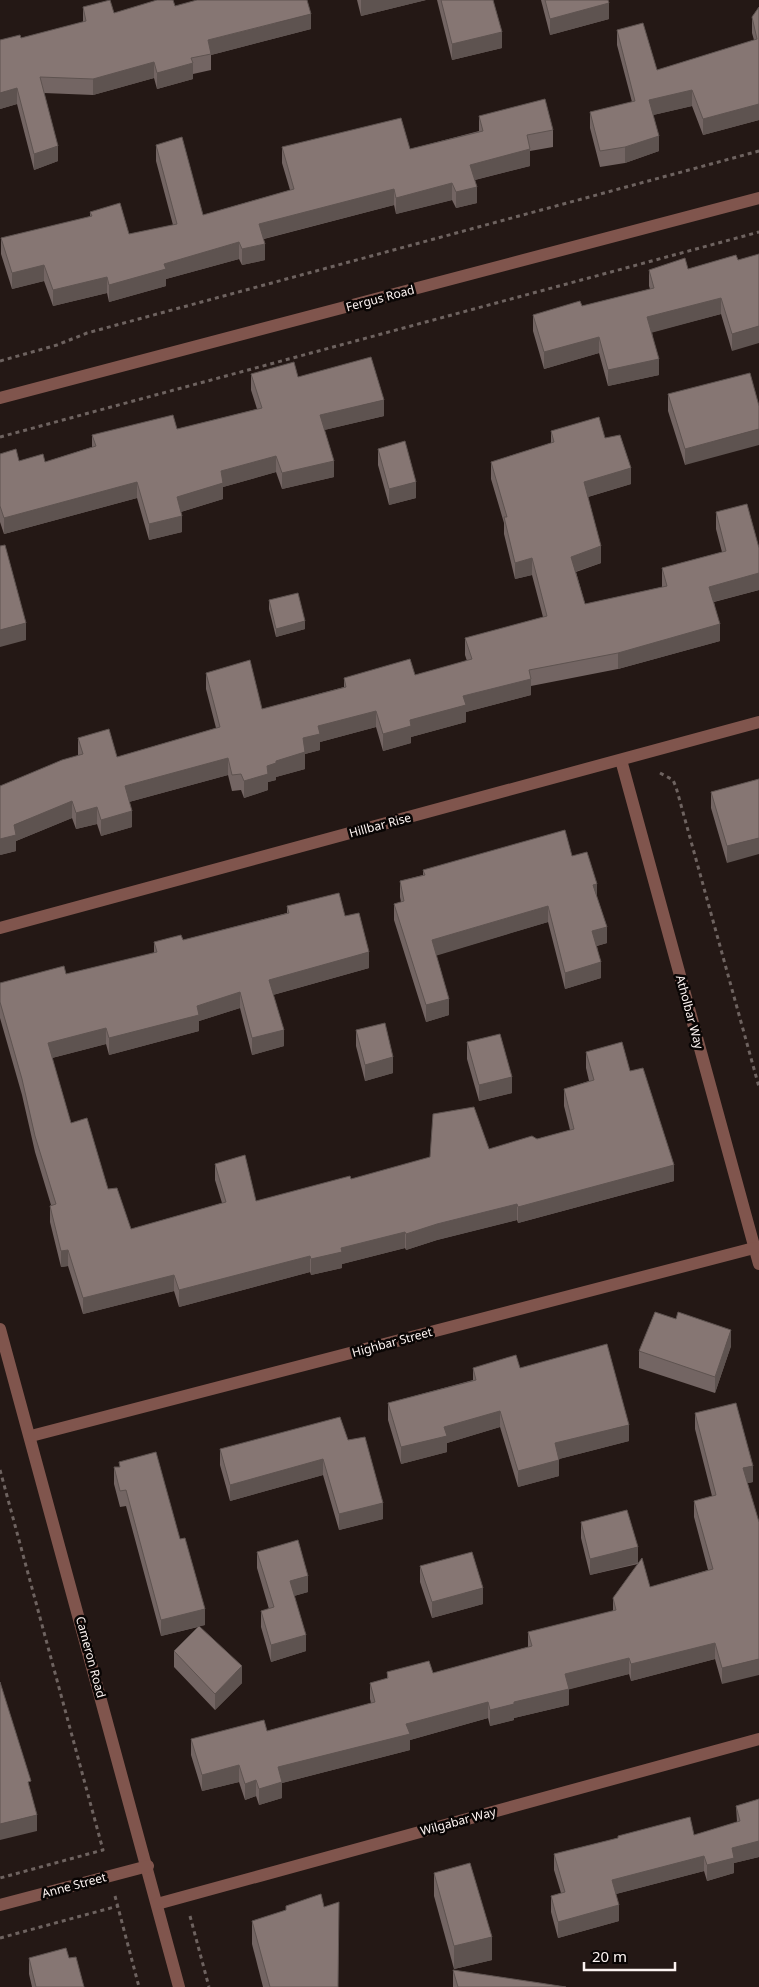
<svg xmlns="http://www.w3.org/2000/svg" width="759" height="1987" font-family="'Noto Sans',sans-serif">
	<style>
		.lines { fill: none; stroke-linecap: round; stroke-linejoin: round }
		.path { stroke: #6e6360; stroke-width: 3; stroke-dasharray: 4 4; stroke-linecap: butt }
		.minor { stroke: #80554d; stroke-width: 12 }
		.wall { fill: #736563 }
		.shaded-wall { fill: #5e5350 }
		.building { fill: #867673; stroke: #5e5350 }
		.labels { text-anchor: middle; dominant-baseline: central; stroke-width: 5; stroke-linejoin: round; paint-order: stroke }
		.street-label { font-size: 12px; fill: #fcf3f1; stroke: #090504 }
	</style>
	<rect width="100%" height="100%" fill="#241815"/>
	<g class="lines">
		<g class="path">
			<path d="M0,361l57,-16 30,-12 672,-182"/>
			<path d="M0,437l759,-205"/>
			<path d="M660,773l13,7 3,7 83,300"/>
			<path d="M0,1470l103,380 -103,28"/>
			<path d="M115,1896l24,91"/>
			<path d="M190,1916l19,71"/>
			<path d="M0,1938l118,-32"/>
		</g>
		<g class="minor">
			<path d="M0,398l759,-200"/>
			<path d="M621,760l138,504"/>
			<path d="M0,928l759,-206"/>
			<path d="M0,1329l179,658"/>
			<path d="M31,1436l723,-188"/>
			<path d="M157,1904l602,-165"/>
			<path d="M0,1905l148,-39"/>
		</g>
	</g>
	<g class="wall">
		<path d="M357,0h69l-65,16z"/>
		<path d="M437,0h56l9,48 -50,12z"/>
		<path d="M541,0h67l1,19 -59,16z"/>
		<path d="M175,6l136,23 -100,26v15l-18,4v5l-36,10 -3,-11 -61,17 -49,-2 14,68 -24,9 -17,-66 -17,5 21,-71 62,-16v-15l31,6z"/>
		<path d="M759,7v113l-56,15 -11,-29 -39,9 6,36 -34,12 -25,4 -10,-39v-16l42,-10 -15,-57v-15l40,40 97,-30 -2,-7v-16z"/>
		<path d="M479,116l74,14v17l-23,4v15l-55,14 2,23 -21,5 -4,-8 -56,14 -2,-9 -130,34 1,21 -23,5 -3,-6 -73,20v7l-57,16 -2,-9 -54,13 -9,-25 -32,8 -11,-35v-16l89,-21v-5l39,22 44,-9 -17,-64v-16l47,70 87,-25 -8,-27v-16l128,2 69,-18z"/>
		<path d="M736,255l-4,96 -11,-37 -69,18 7,43 -51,11 -9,-33 -55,16 -11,-38v-16l49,-9 68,-17 -1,-3v-16l39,-1z"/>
		<path d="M251,374l47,3 86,39 -60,14 10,47 -52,12 -6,-17 -53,15v12l-42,13 1,20 -33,8 -12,-42 -133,36 -4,-12v-68l19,7 26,1 47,-15v-12l85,-6 80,-20 -6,-19z"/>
		<path d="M668,394l91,12 -74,59 -17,-54z"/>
		<path d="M551,431l54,7 26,46 -43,13 13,66 -25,9 9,32 77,-17v-19l60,-16 -6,-23v-17l43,36v42l-45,12 6,39 -102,28 -87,17v9l-65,17v10l-55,15v6l-28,8 -7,-24 -56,15v8l-15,4v15l-29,8v3l-8,2v8l-24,8 -3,-8 -9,1 -4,-16 -99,27 3,25 -31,9 -4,-12 -21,5 -4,-11 -56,23v10l-16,4 78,-99v-18l39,19 99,-29 -10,-39v-16l56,36 82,-22v-9l71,-3 52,-14 -2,-6v-17l78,-21 -11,-42 -17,4 -11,-45v-11l-13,-44v-17l60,-19z"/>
		<path d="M378,449l38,49 -27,7 -11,-40z"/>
		<path d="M269,600l36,29 -29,8 -7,-28z"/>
		<path d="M759,779l-32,84 -16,-55v-16z"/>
		<path d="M572,856l25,42 10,45 -10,3 4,32 -36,11 -17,-67 -112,33 13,60 -23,7 -32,-102v-16l7,-2 -1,-5v-16l23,-6v-5z"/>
		<path d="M287,906l58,10 24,52 -96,27 11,51 -32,9 -12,-47 -41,13v10l-90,24 -3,-11 -54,14 19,65 60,106 91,-26 -7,-23v-16l41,37 95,-22 186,-40 33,-9 -6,-24v-17l25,-8 -3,-13v-16l44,19 44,110 -156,42 -1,-3 -80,20 -31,10 -1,-2 -63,16v4l-31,7 -1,-3 -131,35 -5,-16 -91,23 -15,-48 -7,1 -11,-45v-16l1,-1 -16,-53 -13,-57 -22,-77v-35l66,-9 88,-21v-11l29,-2 104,-27z"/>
		<path d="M356,1030l37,43 -28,8 -9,-35z"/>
		<path d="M467,1042l45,51 -33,8 -12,-42z"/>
		<path d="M731,1346l-16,47 -76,-25v-17z"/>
		<path d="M473,1368h47l109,73 -70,18v17l-41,11 -18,-60 -53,16v9l-46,12 -13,-44v-17l85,-23z"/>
		<path d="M695,1413l58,69 -5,1 -26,201 -7,-25 -84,22 -2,-7 -60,15v16l-55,13v2l-24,6 -2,-8 -78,22v10l-128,33v15l-23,7 -3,-9 -11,4 -6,-18 -37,9 -11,-36v-16l76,-8 104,-28 -1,-4v-16l17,-4v-7l46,1 95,-26v-15l85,-21v-13l25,-34 -48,11 -9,-37v-16l57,41 12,24 58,-17 -14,-53v-16l18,-5 -17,-67z"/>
		<path d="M348,1440l35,79 -44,11 -16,-55 -93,26 -10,-36v-16z"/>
		<path d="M114,1467l66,72 25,86 -6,1 43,57 -27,27 -41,-43v-16l24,-24 -37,9 -35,-130 -6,1 -6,-23z"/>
		<path d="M257,1552l51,40 -14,4 12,55 -35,11 -10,-35v-16l8,-2 -12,-41z"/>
		<path d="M420,1566l63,38 -51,14 -12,-36z"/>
		<path d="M759,1799v58l-25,6v10l-27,8 -3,-10 -88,23 3,27 -61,17 -7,-26v-16l10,-3 -7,-23v-16l64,-16v-2l76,-1 43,-13 -1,-16z"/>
		<path d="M434,1873l58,87 -38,9 -20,-73z"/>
		<path d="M252,1921l86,66h-75l-11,-43z"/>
		<path d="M29,1958h40l15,29h-52l-3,-13z"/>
		<path d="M453,1970l113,17h-113z"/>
	</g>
	<g class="shaded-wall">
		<path d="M361,0h65l-65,16z"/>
		<path d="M609,3v16l-59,16v-16z"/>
		<path d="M311,14v15l-100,26 -3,-15z"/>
		<path d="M502,32v16l-50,12v-16z"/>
		<path d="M154,62v16l-61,17v-16z"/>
		<path d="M193,63v16l-36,10v-16z"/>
		<path d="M17,88v16l-17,5v-16z"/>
		<path d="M692,90v16l-43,10v-16z"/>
		<path d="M759,104v16l-56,15v-16z"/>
		<path d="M659,136v15l-34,12v-16z"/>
		<path d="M58,146v15l-24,9v-16z"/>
		<path d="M530,149v17l-60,15v-16z"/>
		<path d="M452,183v17l-56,14v-16z"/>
		<path d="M477,187v16l-21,5v-16z"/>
		<path d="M394,189v16l-135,35v-16z"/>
		<path d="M239,242v17l-73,20v7l-57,16v-17l55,-21z"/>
		<path d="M265,244v16l-23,5v-16z"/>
		<path d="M44,265v16l-32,8v-16z"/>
		<path d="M107,277v16l-54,13v-16z"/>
		<path d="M721,298v16l-74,20v-17z"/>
		<path d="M759,326v17l-27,8v-17z"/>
		<path d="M599,337v16l-55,16v-17z"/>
		<path d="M659,359v16l-51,11v-16z"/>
		<path d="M384,400v16l-64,15v-16z"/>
		<path d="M759,429v16l-74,20v-16z"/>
		<path d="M276,456v16l-53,15v12l-46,14v-16l44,-26z"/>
		<path d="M334,461v16l-52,12v-16z"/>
		<path d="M631,468v16l-47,14v-16z"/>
		<path d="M137,482v16l-133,36v-16z"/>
		<path d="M416,482v16l-27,7v-16z"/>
		<path d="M182,516v16l-33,8v-16z"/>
		<path d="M601,546v17l-30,10v-16z"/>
		<path d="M532,558v17l-17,4v-16z"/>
		<path d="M759,573v17l-50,13v-16z"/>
		<path d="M305,621v8l-29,8v-8z"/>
		<path d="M26,623v17l-26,7v-17z"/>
		<path d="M720,624v17l-102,28v-16z"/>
		<path d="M531,679v16l-65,17v10l-55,15v6l-28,8v-17l27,-14 53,-24z"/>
		<path d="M376,711v16l-56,15v8l-15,4v15l-29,8v3l-8,2v8l-24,8v-17l32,-20 42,-35z"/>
		<path d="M228,758v17l-103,28v-17z"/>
		<path d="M72,801v17l-56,23v10l-16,4v-16l14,-14z"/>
		<path d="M97,807v17l-21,5v-16z"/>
		<path d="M132,811v16l-31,9v-16z"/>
		<path d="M759,838v16l-32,9v-17z"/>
		<path d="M597,884v16l-4,-15z"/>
		<path d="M548,906v16l-116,35v-17z"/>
		<path d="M607,927v16l-15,4v-16z"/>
		<path d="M369,952v16l-100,28v-16z"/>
		<path d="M601,962v16l-36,11v-16z"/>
		<path d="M240,992v16l-41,13v10l-90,24v-17l88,-32z"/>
		<path d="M449,999v16l-23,7v-17z"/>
		<path d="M106,1028v16l-58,15v-16z"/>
		<path d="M284,1030v16l-32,9v-17z"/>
		<path d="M393,1057v16l-28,8v-16z"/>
		<path d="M512,1077v16l-33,8v-16z"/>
		<path d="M674,1165v16l-156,42v-16z"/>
		<path d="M517,1204v16l-80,20 -31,10v-16l31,-10z"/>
		<path d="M405,1232v16l-63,16v4l-31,7v-16l30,-11z"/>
		<path d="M68,1250v16l-7,1v-16z"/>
		<path d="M310,1256v16l-131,35v-17z"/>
		<path d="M174,1275v16l-91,23v-16z"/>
		<path d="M731,1330v16l-16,47v-16z"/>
		<path d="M500,1411v16l-53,16v9l-46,12v-17l43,-20z"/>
		<path d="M629,1425v16l-74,19v-17z"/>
		<path d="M323,1459v16l-93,26v-16z"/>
		<path d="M559,1460v16l-41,11v-16z"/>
		<path d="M753,1466v16l-10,2v-16z"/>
		<path d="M383,1503v16l-44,11v-16z"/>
		<path d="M638,1547v16l-48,12v-16z"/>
		<path d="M308,1576v16l-18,5v-16z"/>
		<path d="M483,1588v16l-51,14v-16z"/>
		<path d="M205,1609v16l-44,11v-16z"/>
		<path d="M306,1635v16l-35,11v-17z"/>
		<path d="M715,1643v16l-84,22v-17z"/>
		<path d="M629,1658v16l-62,16 2,-1v16l-55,13v2l-24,6v-16l24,-8 51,-28z"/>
		<path d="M759,1659v16l-37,9v-16z"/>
		<path d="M242,1666v17l-27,27v-16z"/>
		<path d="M488,1702v16l-78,22v10l-128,33v15l-23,7v-16l19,-22 128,-43z"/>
		<path d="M239,1765v17l-37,9v-16z"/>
		<path d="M256,1780v16l-11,4v-16z"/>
		<path d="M37,1815v16l-37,9v-16z"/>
		<path d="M759,1841v16l-25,6v10l-27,8v-16l25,-17z"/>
		<path d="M704,1856v15l-92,24v-15z"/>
		<path d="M619,1905v16l-61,17v-16z"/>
		<path d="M492,1937v23l-38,9v-23z"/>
	</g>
	<g class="building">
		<path d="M110,0l4,13 43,-13h16l2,6 22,-6h110l4,14 -103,26 3,14 -20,4 2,5 -36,10 -3,-11 -61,17 -53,-2 18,69 -24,8 -17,-66 -17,5v-53l20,-5 1,3 65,-17 -3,-14z"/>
		<path d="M441,0h52l9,32 -50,12z"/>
		<path d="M545,0h63l1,3 -59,16z"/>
		<path d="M759,7v97l-56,15 -11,-29 -43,10 10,36 -34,11 -25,4 -10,-39 45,-11 -18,-71 26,-7 14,47 100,-31 -5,-22z"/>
		<path d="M545,99l8,31 -26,5 3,14 -60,16 7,22 -21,5 -4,-9 -56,15 -2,-9 -135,35 6,20 -23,5 -3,-7 -75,22 2,5 -57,16 -2,-8 -54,13 -9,-25 -32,8 -11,-35 91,-22 -2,-4 30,-9 9,31 48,-10 -21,-79 26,-8 21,78 91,-26 -12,-42 119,-29 9,31 73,-18 -4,-15z"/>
		<path d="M759,254v72l-27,8 -11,-36 -74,19 12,42 -51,11 -9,-33 -55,15 -11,-37 47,-14 2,5 72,-18 -5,-18 36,-12 3,11 48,-14 2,5z"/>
		<path d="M371,357l13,43 -64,15 14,46 -52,12 -6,-17 -55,15 2,12 -46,14 5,19 -33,8 -12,-42 -133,36 -4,-12v-52l16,-5 3,12 24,-7 2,8 51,-16 -4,-11 81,-20 4,14 85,-21 -11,-34 43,-12 4,15z"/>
		<path d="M750,373l9,33v23l-74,20 -17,-55z"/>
		<path d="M599,417l6,21 15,-3 11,33 -47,14 17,64 -30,11 14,47 82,-18 -5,-18 64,-17 -10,-39 31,-8 12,44v25l-50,14 11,37 -102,29 -89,17 2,9 -68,17 3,9 -56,15 1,6 -28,8 -7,-23 -58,15 2,8 -17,4 2,14 -29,9v2l-9,3 1,8 -24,7 -3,-7 -9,1 -4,-17 -103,28 7,25 -31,9 -4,-13 -21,6 -4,-12 -58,24 2,10 -16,4v-53l62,-26 21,-6 -5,-16 31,-9 8,28 103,-30 -14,-54 44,-13 12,49 84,-22 -2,-9 66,-19 5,16 57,-16 -7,-21 82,-22 -15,-58 -17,5 -11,-46h3l-16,-55 63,-20 -3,-11z"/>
		<path d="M405,441l11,41 -27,7 -11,-40z"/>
		<path d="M5,545l21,78 -26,7v-84z"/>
		<path d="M298,593l7,28 -29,8 -7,-29z"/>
		<path d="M759,779v59l-32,8 -16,-54z"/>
		<path d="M565,830l7,26 15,-4 10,32 -4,1 14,42 -15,4 9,31 -36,11 -17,-67 -116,34 17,59 -23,6 -32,-101 10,-3 -4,-20 25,-6 -2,-5z"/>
		<path d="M339,893l6,23 14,-3 10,39 -100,28 15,50 -32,8 -12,-46 -43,14 2,9 -90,23 -3,-10 -58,15 23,80 16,-5 21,71 9,-1 14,41 95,-27 -11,-38 30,-9 11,46 94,-25 1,3 79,-22 3,-43 41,-7 15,42 43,-13 5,3 37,-10 -10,-40 30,-9 -8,-28 36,-10 8,29 13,-3 31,97 -156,42 -1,-3 -80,20 -31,10 -1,-2 -64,16 1,4 -31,7 -1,-3 -131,34 -5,-15 -91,23 -15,-48 -7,1 -11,-45 6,-2 -21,-68 -13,-57 -22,-77v-19l64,-17 2,8 91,-22 -3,-10 27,-7 2,5 106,-27 -2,-7z"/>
		<path d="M385,1023l8,34 -28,8 -9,-35z"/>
		<path d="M500,1034l12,43 -33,8 -12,-43z"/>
		<path d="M655,1312l21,7 2,-7 53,18 -16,47 -76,-26z"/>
		<path d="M607,1344l22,81 -74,18 4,17 -41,11 -18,-60 -56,16 3,9 -46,11 -13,-44 88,-23 -3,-12 43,-13 4,13z"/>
		<path d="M736,1403l17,63 -10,2 16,54v137l-37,9 -7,-25 -84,21 -2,-6 -64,16 4,15 -55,13v2l-24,6 -2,-8 -82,22 4,10 -132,33 4,15 -23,7 -3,-9 -11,4 -6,-19 -37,10 -11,-36 73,-19 3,11 108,-29 -5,-19 18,-5 -1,-6 42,-11 4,12 99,-27 -4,-14 88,-22 -3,-12 29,-40 8,29 63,-18 -19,-68 22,-6 -21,-82z"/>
		<path d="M340,1417l8,23 17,-3 18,66 -44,11 -16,-55 -93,26 -10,-36z"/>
		<path d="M156,1452l24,87 5,-1 20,71 -44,11 -35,-130 -6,1 -6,-24h6l-1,-5z"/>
		<path d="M627,1510l11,37 -48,12 -9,-37z"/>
		<path d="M298,1540l10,36 -18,5 16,54 -35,10 -10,-34 13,-4 -17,-55z"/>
		<path d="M472,1552l11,36 -51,14 -12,-36z"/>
		<path d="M199,1626l43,40 -27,28 -41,-43z"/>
		<path d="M0,1682l31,99 -3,1 9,33 -37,9z"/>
		<path d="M759,1799v42l-27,7 2,10 -27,7 -3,-9 -92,24 7,25 -61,17 -7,-26 14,-4 -11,-38 64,-16v-2l72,-19 4,18 46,-14 -4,-15z"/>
		<path d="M470,1863l22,74 -38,9 -20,-73z"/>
		<path d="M321,1894l3,13 15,-5 -1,85h-68l-18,-66 34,-11v-4z"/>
		<path d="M66,1948l3,10 7,-1 8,30h-48l-7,-29z"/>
		<path d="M453,1970l87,13 26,4h-108z"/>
	</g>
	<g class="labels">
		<g class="street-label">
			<text transform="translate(380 298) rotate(-15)">Fergus Road</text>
			<text transform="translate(380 825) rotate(-15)">Hillbar Rise</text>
			<text transform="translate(690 1012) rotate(75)">Atholbar Way</text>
			<text transform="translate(392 1342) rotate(-15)">Highbar Street</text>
			<text transform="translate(91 1657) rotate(75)">Cameron Road</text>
			<text transform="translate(458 1821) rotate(-15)">Wilgabar Way</text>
			<text transform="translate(74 1885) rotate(-15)">Anne Street</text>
		</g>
	</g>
	<path d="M584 1962v8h91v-8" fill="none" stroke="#fcf3f1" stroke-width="2.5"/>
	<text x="592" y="1962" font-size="15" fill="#fcf3f1" stroke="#090504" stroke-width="4" paint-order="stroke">20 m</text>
</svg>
